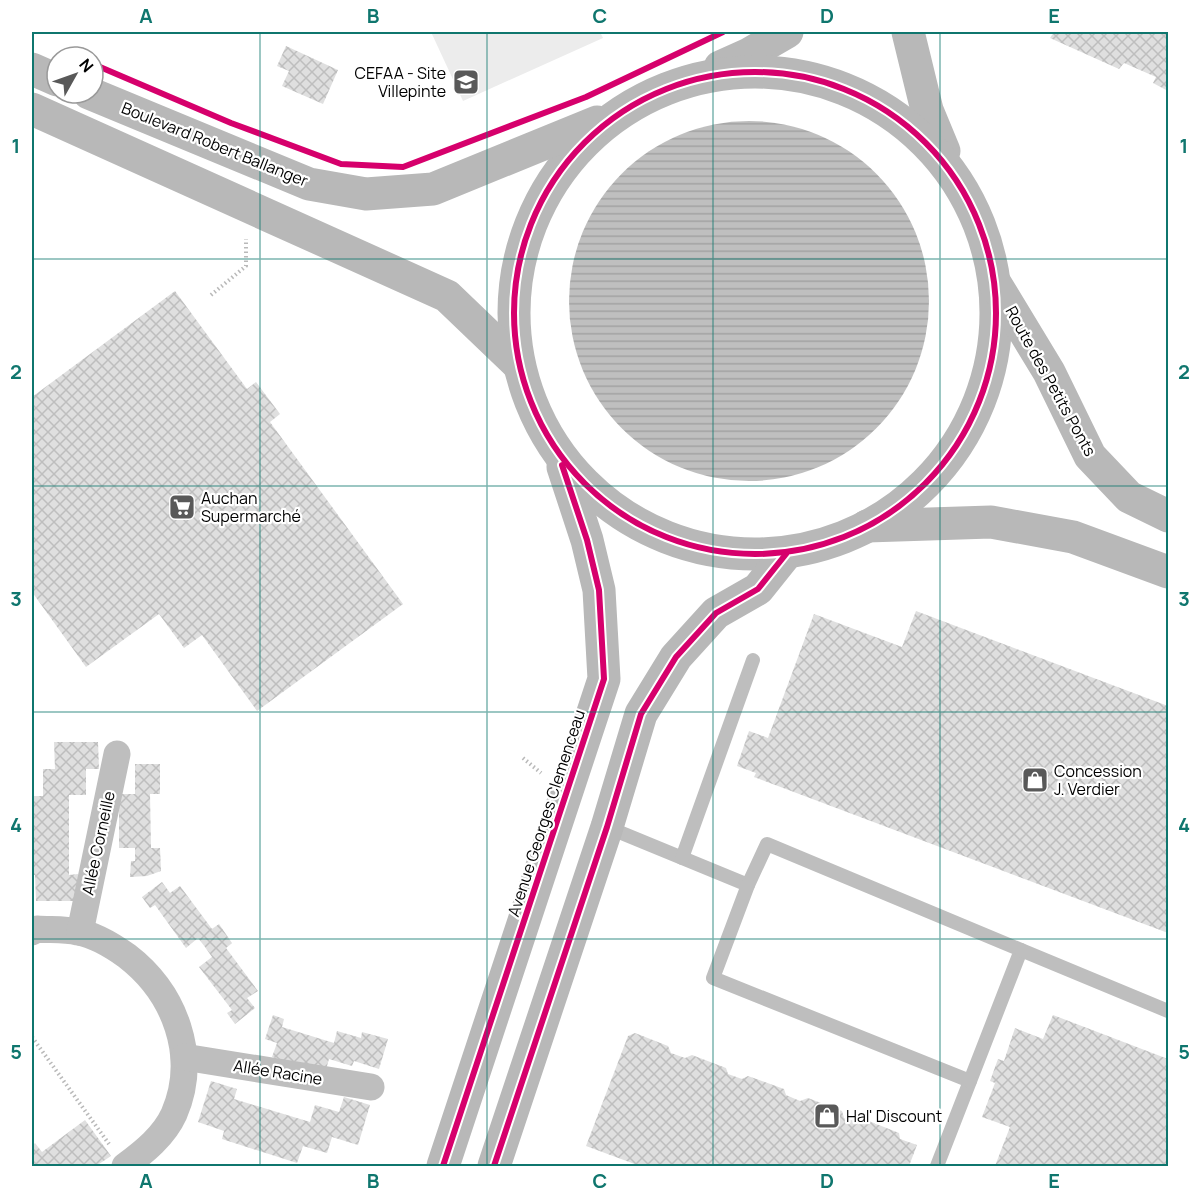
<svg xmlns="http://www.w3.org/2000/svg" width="1200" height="1198" font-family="Manrope,sans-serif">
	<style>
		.grass { fill: #ececec }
		.water { fill: url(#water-rules) }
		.building { fill: url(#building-cross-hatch) }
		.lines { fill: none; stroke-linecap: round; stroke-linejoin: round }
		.path { stroke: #b9b9b9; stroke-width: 4; stroke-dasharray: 1.5 3; stroke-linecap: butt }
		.service { stroke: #bebebe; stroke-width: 14 }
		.minor { stroke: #bebebe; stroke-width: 27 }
		.secondary { stroke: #b8b8b8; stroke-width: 33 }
		.cycleway-casing { stroke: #fff; stroke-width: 10 }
		.cycleway { stroke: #d6006c; stroke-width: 6 }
		.grid { fill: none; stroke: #0f766e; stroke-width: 1.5; stroke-opacity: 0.55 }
		.labels { text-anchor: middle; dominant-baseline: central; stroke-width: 4.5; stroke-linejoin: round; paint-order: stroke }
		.poi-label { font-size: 16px; fill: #000; stroke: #fff; text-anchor: start }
		.street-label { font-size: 16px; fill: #000; stroke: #fff }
		.neatline { fill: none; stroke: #0f766e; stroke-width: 2 }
		.grid-label { font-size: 20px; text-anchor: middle; font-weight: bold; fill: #0f766e }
	</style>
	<defs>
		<pattern id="water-rules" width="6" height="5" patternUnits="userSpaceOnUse" patternTransform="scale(1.5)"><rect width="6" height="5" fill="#bfbfbf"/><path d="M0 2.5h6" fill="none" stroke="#a2a2a2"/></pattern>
		<pattern id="building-cross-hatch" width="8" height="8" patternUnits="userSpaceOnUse" patternTransform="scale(1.5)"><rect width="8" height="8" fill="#dfdfdf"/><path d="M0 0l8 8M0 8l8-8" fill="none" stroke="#bebebe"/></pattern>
	</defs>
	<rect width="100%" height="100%" fill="#fff"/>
	<path class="grass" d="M431,32h169l3,6 -140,63z"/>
	<circle class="water" cx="749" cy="301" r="180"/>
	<g class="building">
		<path d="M1054,32h114v59l-15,-8 3,-6 -32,-14 -5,6 -69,-31z"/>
		<path d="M286,46l52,24 -15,34 -41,-18 7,-15 -12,-5z"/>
		<path d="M175,291l72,98 9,-7 24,32 -10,8 133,182 -146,107 -55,-76 -18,13 -25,-34 -73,53 -54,-75v-195z"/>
		<path d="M916,611l252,95v227l-414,-156 2,-4 -19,-7 12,-35 19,7 46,-124 88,33z"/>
		<path d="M54,742h44l1,27h-13v26h-17v80l9,-1v27h-42l-1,-26h-3v-79h11v-27h12z"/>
		<path d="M135,764h25v30h-10l1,54h9l1,23 -14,5 -17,1 1,-16h4v-13h-16v-54h16z"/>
		<path d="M162,882l8,11 10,-7 32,43 7,-5 13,19 -6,5 32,43 -11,7 8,10 -20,16 -8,-11 5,-3 -33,-43 13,-10 -7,-10 -7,-9 -12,10 -31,-43 -5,3 -8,-11z"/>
		<path d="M273,1015l11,4 -2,8 52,16 3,-12 24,7 1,-6 26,7 -9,30 -25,-8 -2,5 -23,-7 -4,14 -53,-16 5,-14 -12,-4z"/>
		<path d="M1053,1015l115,44v107h-173l15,-39 -28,-10 13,-34 -5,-2 8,-22 6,2 11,-33 28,11z"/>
		<path d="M635,1033l33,13 3,7 14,5 7,-3 34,13 2,6 14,5 6,-3 36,13 2,6 14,6 8,-3 34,13 2,7 14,4 6,-3 35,14 1,6 17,6 -8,21h-269l-54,-20 42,-110z"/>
		<path d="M211,1081l26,8 -3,10 76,23 5,-17 24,7 5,-15 26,8 -12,40 -26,-8 -5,16 -24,-7 -6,17 -75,-24 2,-8 -26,-9z"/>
		<path d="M85,1120l26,36 -15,10h-64v-20l3,-3 7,9z"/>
	</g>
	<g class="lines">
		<g class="path">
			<path d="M211,295l35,-29v-27"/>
			<path d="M523,758l18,15"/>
			<path d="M32,1037l77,107"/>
		</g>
		<g class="service">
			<path d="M607,827l141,58 19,-41 254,106 -84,216"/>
			<path d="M682,858l71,-198"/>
			<path d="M748,885l-35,93 257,103"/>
			<path d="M1021,950l147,61"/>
		</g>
		<g class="minor">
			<path d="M32,932l5,-3c14,1 28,0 41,3 18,3 35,14 49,24 48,37 72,100 47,158 -10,22 -30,38 -49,52"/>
			<path d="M80,932l37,-178"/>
			<path d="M184,1057l187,30"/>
		</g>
		<g class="secondary">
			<path d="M908,32l19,78 17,41"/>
			<path d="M720,67l29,-13 38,-22"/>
			<path d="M32,69l25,11"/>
			<circle cx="755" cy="313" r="241"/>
			<path d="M89,93l220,91 57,10 67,-5 164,-67"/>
			<path d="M32,109l415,187 71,68"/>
			<path d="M995,283l54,89 41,84 39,41 39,19"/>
			<path d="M867,526l124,-4 82,15 95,35"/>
			<path d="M443,1166l161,-487 -5,-89 -12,-50 -24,-73"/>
			<path d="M494,1166l113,-339 34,-113 35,-57 40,-44 42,-24 28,-35"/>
		</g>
		<defs>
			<g id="cycleway">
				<path d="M93,64l138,59 110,41 62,3 183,-70 137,-65"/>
				<circle cx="755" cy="313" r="241"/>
				<path d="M443,1166l161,-487 -5,-89 -12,-50 -25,-75"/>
				<path d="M494,1166l113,-339 34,-113 35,-57 40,-44 42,-24 28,-35"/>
			</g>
		</defs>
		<use href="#cycleway" class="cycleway-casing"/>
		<use href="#cycleway" class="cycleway"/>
	</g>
	<path class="grid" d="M260,32v1134M487,32v1134M713,32v1134M940,32v1134M32,259h1136M32,486h1136M32,712h1136M32,939h1136"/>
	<defs>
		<symbol id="university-square" viewBox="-11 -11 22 22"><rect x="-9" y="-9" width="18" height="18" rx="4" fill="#595959" stroke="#fff"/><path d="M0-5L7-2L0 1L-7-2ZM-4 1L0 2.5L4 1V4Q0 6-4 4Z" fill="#fff"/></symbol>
		<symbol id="supermarket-square" viewBox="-11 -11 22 22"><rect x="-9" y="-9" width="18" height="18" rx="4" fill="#595959" stroke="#fff"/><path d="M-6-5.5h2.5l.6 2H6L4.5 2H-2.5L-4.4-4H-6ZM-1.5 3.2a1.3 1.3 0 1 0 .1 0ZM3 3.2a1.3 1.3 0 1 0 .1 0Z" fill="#fff"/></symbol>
		<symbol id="shop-square" viewBox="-11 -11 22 22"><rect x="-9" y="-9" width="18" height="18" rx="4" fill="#595959" stroke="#fff"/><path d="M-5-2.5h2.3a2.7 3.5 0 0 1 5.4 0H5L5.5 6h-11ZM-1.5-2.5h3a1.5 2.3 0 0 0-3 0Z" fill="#fff"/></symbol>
	</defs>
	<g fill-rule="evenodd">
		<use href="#university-square" x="451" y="67" width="30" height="30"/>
		<use href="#supermarket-square" x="167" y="492" width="30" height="30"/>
		<use href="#shop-square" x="1020" y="765" width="30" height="30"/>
		<use href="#shop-square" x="812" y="1101" width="30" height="30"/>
	</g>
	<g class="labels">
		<g class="poi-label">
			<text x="446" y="73" text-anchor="end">CEFAA - Site<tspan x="446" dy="18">Villepinte</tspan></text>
			<text x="201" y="498">Auchan<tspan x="201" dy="18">Supermarché</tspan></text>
			<text x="1054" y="771">Concession<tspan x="1054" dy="18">J. Verdier</tspan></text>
			<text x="846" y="1116">Hal' Discount</text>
		</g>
		<g class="street-label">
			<text transform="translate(215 144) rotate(22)">Boulevard Robert Ballanger</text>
			<text transform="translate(1051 381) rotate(61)">Route des Petits Ponts</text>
			<text transform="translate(546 813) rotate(-72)">Avenue Georges Clemenceau</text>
			<text transform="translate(98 843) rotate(-78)">Allée Corneille</text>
			<text transform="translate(278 1072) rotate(9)">Allée Racine</text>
		</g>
	</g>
	<rect width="1200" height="1198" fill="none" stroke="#ffffff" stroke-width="66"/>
	<g transform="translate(75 75) rotate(50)"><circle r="28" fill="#ffffff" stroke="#999999" stroke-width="1.5"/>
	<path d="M0-4.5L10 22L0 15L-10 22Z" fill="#595959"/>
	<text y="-9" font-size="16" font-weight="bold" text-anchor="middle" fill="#000000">N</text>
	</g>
	<rect x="33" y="33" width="1134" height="1132" class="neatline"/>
	<g class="grid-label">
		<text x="146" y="23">A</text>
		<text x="373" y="23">B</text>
		<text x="600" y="23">C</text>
		<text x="827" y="23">D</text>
		<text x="1054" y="23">E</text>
		<text x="16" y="153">1</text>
		<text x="1184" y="153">1</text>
		<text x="16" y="379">2</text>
		<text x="1184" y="379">2</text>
		<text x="16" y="606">3</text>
		<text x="1184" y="606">3</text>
		<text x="16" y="832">4</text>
		<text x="1184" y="832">4</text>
		<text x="16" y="1059">5</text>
		<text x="1184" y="1059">5</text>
		<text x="146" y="1188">A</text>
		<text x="373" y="1188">B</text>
		<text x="600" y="1188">C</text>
		<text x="827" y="1188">D</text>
		<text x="1054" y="1188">E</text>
	</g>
</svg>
